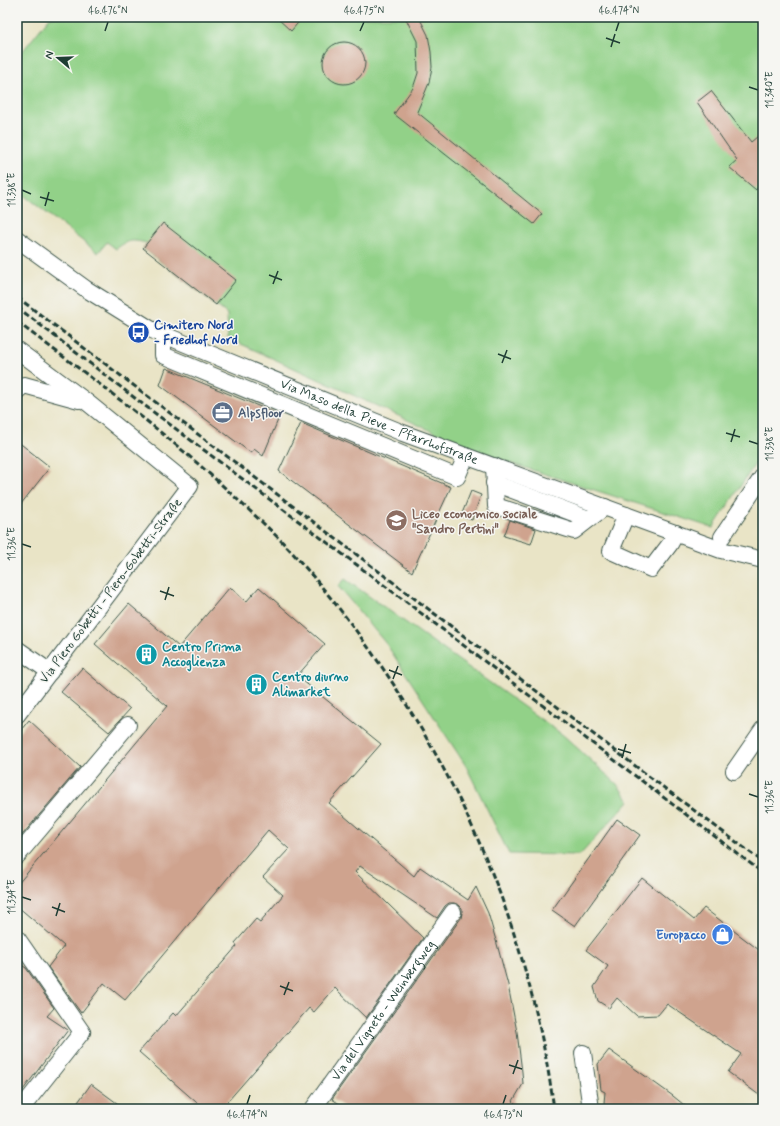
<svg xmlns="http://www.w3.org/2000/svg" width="780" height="1126" font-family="Mynerve,sans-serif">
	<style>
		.green { fill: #92d188; stroke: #58875e }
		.building { fill: #cfa38e }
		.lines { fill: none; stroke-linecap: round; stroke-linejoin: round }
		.minor-casing { stroke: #3d564a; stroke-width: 18 }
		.minor { stroke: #fff; stroke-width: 16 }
		.rail { stroke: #1f3d34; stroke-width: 3; stroke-dasharray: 6 3; stroke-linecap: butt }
		.ticks { fill: none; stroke: #1f3d34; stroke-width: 1.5 }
		.labels { text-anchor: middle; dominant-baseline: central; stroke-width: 3; stroke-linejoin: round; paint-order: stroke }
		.transit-label { font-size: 13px; font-weight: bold; fill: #164399; stroke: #f6f6f2; text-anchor: start }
		.service-label { font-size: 13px; font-weight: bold; fill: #4e5e75; stroke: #f6f6f2; text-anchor: start }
		.street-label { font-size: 13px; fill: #1f3d34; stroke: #f6f6f2 }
		.education-label { font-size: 13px; font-weight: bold; fill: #785e54; stroke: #f6f6f2; text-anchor: start }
		.culture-label { font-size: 13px; font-weight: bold; fill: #0d838f; stroke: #f6f6f2; text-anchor: start }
		.shop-label { font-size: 13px; font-weight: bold; fill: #366cbe; stroke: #f6f6f2; text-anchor: end }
		.neatline { fill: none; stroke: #1f3d34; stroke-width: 1.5 }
		.ticks-label { font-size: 10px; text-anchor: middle; fill: #1f3d34 }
	</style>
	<rect width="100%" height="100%" fill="#f6f6f2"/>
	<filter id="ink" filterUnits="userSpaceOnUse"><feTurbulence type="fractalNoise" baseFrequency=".025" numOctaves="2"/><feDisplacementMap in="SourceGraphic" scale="8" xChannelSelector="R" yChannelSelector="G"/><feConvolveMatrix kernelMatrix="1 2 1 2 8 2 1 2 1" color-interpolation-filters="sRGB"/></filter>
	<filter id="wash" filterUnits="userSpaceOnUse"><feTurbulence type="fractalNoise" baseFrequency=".012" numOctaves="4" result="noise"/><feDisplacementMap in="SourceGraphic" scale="16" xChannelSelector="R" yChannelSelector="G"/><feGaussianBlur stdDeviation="0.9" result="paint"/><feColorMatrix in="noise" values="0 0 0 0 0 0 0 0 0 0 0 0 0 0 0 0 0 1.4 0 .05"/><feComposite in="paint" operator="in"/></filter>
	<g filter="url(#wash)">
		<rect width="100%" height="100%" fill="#e9e4c6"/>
		<g class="green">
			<path d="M50,17h713v435l-50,76 -231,-74 -254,-116 -1,-24 -84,-66 4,-5c-15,-3 -18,-4 -31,6l-9,-7 -9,11 -81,-63v-132z"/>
			<path d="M345,579l218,156 54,49 12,17 -49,54 -71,-1 -43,-88 -79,-121 -49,-59z"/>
		</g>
		<g id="blocks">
			<g class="building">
				<path d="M276,17h27l-12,14z"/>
				<path d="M405,17h14l9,18 3,17 1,15 -3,16 -12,29 125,102 -8,10 -140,-110 19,-26 5,-15 -1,-32z"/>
				<circle cx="344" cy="63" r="21"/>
				<path d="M711,91l40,51 12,-10v48l-7,10 -27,-23 8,-7 -40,-58z"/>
				<path d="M163,223l73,57 -20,25 -73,-57z"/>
				<path d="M166,368l114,47 -17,41 -9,-7 -3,4 -91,-68z"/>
				<path d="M301,423l150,64 -39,85 -133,-101z"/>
				<path d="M17,441l33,26 -33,42z"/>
				<path d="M471,491l10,4 -9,25 -11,-4z"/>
				<path d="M510,520l26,9 -5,15 -27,-8z"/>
				<path d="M230,587l16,15 13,-15 66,57 -28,32 84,68 -52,59 85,73 6,-9 48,33 8,-13 12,26 9,31 11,41 9,47 5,40 1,12 -10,17 8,8h-174l-15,-10 129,-181 1,-5v-5l-3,-3 -5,-2h-5l-4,3 -8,12 -77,-52 -5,6 68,66 -57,80 -31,-30 -21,24 -5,-4 -88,101h-17l-65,-57 34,-39 3,3 61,-70 -2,-3 21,-24 4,3 23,-27 -20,-18 26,-28 -21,-19 -143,170 -21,-17 -23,30 -33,-46 16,-21 -47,-40v-21l150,-179 -72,-62 34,-40 50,43z"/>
				<path d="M82,668l48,41 -21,23 -48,-40z"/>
				<path d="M29,720l51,47 -63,74v-106z"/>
				<path d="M617,819l23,16 -65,91 -23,-16z"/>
				<path d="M642,878l52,42 10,-12 59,45v145l-35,-26 13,-18 -74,-50 -9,11 -21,1 -20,-18 -8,10 -11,-7 -4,-14 14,-21 -22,-16z"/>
				<path d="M17,962l9,6 28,40 -7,8 21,14 -51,68z"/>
				<path d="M609,1050l64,46 16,13h-83l-2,-6 1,-11 -4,-2 -3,-26z"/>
				<path d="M91,1084l34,25h-43l-6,-4z"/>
			</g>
		</g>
	</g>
	<g filter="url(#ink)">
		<use href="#blocks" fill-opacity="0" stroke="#3d564a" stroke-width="1"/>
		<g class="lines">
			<defs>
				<g id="minor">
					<path id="s1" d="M17,239l69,50 66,41 251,103 318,117 42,10"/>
					<path d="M163,335v20l294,122 9,-21"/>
					<path d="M17,350l71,53 102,83 -173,229"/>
					<path d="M17,391l7,-6 55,15"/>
					<path d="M494,466l2,40 78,25 31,-24"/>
					<path d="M494,483l95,36"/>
					<path d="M626,515l-15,36 40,18 19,-25 6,-11"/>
					<path d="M722,537l41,-61"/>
					<path d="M17,649l33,23"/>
					<path d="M734,771l29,-42"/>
					<path d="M17,856l111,-131"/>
					<path d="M17,938l65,94 -61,77"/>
					<path d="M583,1053l8,56"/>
					<path id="s2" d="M313,1109l140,-197"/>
				</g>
			</defs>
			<use href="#minor" class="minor-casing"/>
			<use href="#minor" class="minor"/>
			<g class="rail">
				<path d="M17,297l654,496 92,69"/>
				<path d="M17,307l123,95 273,205 350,266"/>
				<path d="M17,322c76,57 154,114 223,180 17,15 34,31 50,48 140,156 236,349 264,559"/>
			</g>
		</g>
	</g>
	<path class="ticks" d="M105,31l3,-9M360,31l4,-9M616,31l3,-9M606,38l14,5M611,47l4,-13M749,87l9,3M22,190l9,4M40,197l14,4M45,206l4,-14M269,275l13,5M273,284l5,-13M498,354l13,5M502,363l5,-13M726,433l14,4M749,441l9,3M731,442l4,-13M22,544l9,3M160,591l14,5M165,600l4,-13M389,670l13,5M393,679l5,-13M618,749l13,4M622,758l4,-14M749,794l9,3M22,897l9,3M52,907l13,5M56,916l4,-13M280,986l13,5M284,995l5,-13M509,1065l13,4M513,1074l5,-14M247,1104l3,-9M503,1104l3,-9"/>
	<defs>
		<symbol id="bus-disc" viewBox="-11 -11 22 22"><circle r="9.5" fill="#1a4fb4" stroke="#f6f6f2"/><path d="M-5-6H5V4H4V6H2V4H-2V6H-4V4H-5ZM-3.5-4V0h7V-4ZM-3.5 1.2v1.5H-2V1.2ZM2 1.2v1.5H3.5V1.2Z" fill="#fff"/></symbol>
		<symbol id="office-disc" viewBox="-11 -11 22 22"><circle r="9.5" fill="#5c6f8a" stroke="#f6f6f2"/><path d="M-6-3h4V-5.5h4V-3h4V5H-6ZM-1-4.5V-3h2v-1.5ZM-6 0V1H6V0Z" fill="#fff"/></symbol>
		<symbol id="school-disc" viewBox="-11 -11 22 22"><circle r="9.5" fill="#8d6e63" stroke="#f6f6f2"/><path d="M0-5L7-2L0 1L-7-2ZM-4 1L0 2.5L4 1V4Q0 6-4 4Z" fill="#fff"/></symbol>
		<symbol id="building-disc" viewBox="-11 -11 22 22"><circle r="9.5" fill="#0f9aa8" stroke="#f6f6f2"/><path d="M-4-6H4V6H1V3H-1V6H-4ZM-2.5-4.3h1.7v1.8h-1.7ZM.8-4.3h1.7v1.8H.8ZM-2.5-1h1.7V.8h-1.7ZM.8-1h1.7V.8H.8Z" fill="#fff"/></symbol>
		<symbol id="shop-disc" viewBox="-11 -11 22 22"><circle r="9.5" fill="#3f7fe0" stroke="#f6f6f2"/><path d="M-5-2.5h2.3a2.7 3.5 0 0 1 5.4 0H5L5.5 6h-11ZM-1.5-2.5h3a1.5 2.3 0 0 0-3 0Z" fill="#fff"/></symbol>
	</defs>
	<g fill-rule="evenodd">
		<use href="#bus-disc" x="126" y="320" width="25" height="25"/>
		<use href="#office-disc" x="210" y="400" width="25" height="25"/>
		<use href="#school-disc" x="384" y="508" width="25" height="25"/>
		<use href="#building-disc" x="134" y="642" width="25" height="25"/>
		<use href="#building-disc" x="244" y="672" width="25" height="25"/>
		<use href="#shop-disc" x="710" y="922" width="25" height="25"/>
	</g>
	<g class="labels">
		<g class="transit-label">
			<text x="154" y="325">Cimitero Nord<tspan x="154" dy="15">- Friedhof Nord</tspan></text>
		</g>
		<g class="service-label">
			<text x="238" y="413">Alpsfloor</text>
		</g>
		<g class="street-label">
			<text stroke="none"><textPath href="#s1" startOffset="408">Via Maso della Pieve - Pfarrhofstraße</textPath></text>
			<text transform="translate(111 591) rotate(-53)">Via Piero Gobetti - Piero-Gobetti-Straße</text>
			<text stroke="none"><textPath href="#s2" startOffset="121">Via del Vigneto - Weinbergweg</textPath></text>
		</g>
		<g class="education-label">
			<text x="412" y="514">Liceo economico sociale<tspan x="412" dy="15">"Sandro Pertini"</tspan></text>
		</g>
		<g class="culture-label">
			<text x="162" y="647">Centro Prima<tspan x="162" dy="15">Accoglienza</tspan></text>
			<text x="272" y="677">Centro diurno<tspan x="272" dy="15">Alimarket</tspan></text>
		</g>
		<g class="shop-label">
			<text x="706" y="935">Europacco</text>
		</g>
	</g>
	<rect width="780" height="1126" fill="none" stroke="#f6f6f2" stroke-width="44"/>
	<g transform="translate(58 58) rotate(289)" stroke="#f6f6f2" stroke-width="3" paint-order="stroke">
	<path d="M0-3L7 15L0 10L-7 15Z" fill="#1f3d34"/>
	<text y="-6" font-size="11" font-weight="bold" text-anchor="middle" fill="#1f3d34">N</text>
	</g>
	<rect x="22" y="22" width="736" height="1082" class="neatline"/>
	<g class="ticks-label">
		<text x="108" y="14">46.476°N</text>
		<text x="364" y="14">46.475°N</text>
		<text x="619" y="14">46.474°N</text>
		<text transform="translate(769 90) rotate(-90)" y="4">11.340°E</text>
		<text transform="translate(11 190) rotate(-90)" y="4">11.338°E</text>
		<text transform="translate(769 444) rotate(-90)" y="4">11.338°E</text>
		<text transform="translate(11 544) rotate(-90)" y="4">11.336°E</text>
		<text transform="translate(769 797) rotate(-90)" y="4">11.336°E</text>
		<text transform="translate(11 897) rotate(-90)" y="4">11.334°E</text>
		<text x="247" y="1118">46.474°N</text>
		<text x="503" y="1118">46.473°N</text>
	</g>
</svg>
